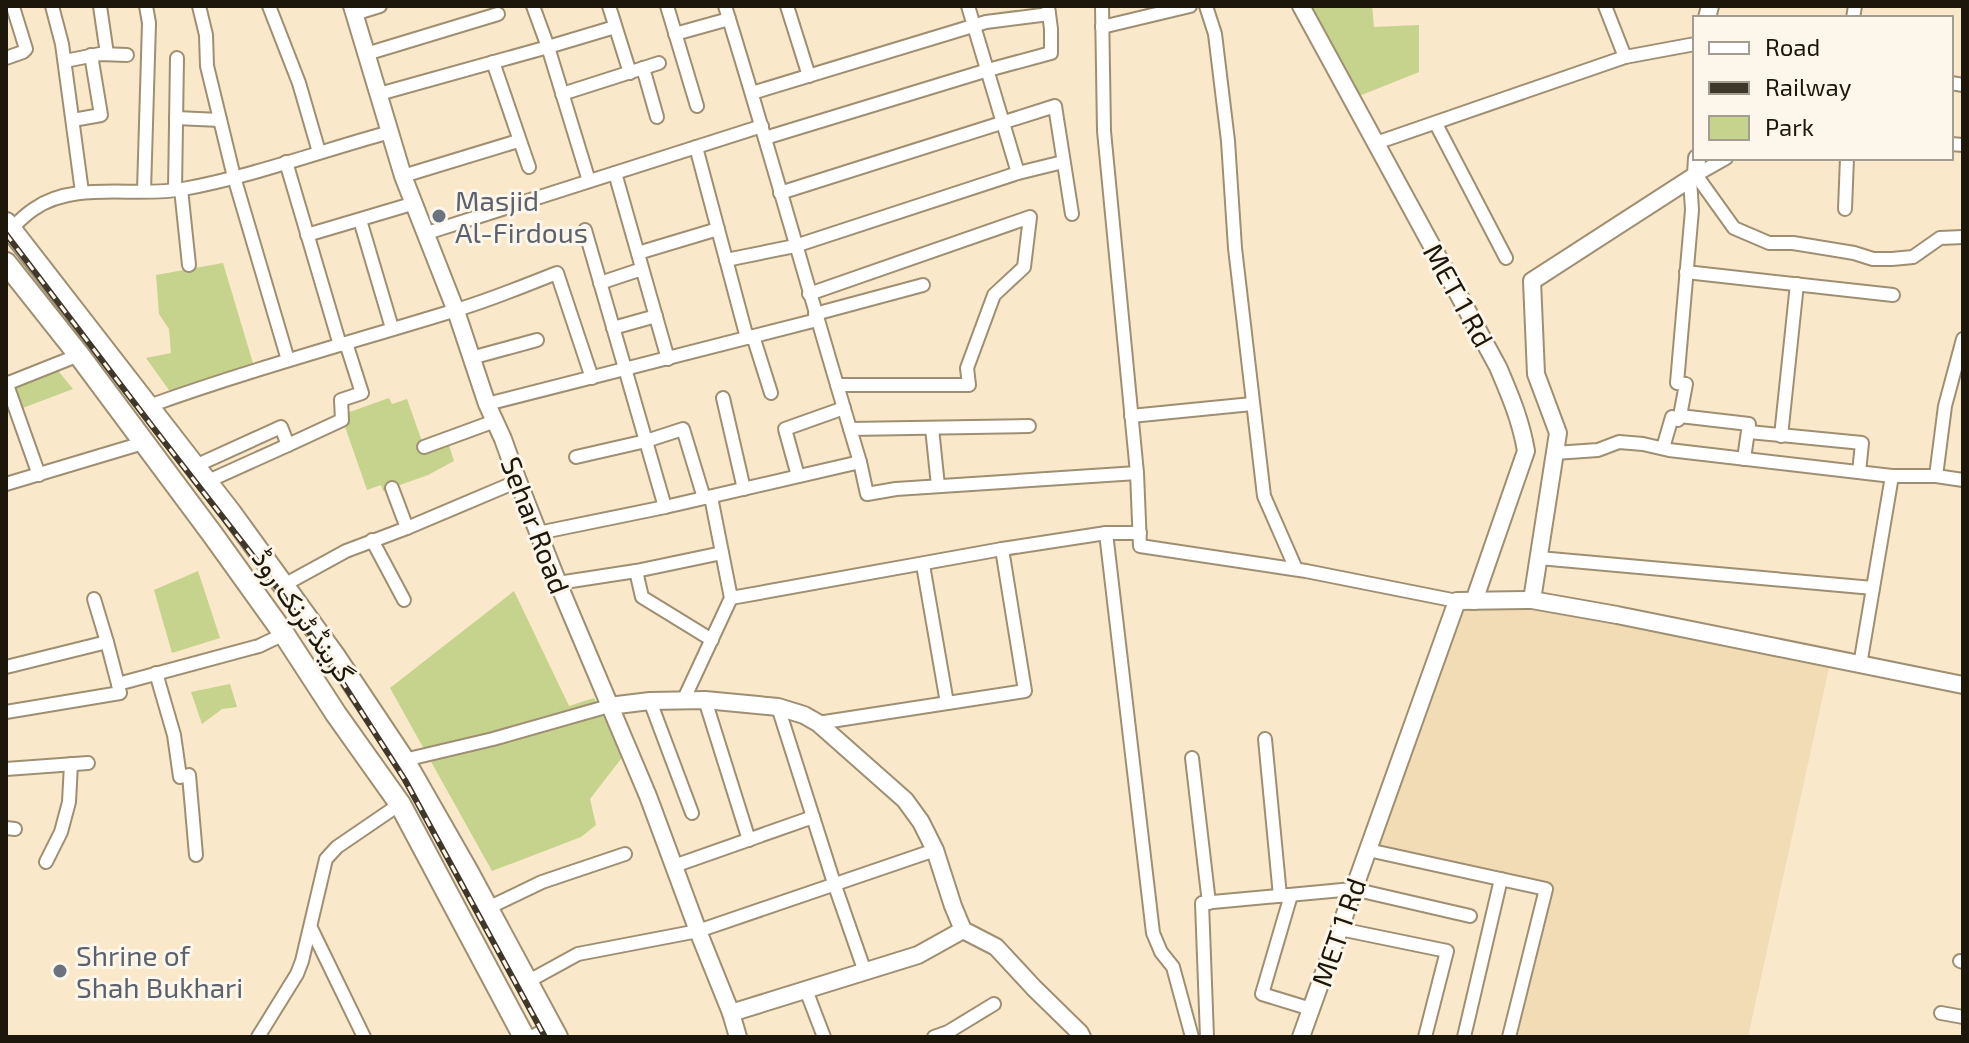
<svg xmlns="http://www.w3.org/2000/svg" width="1969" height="1043" font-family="'Exo 2',Vazirmatn,sans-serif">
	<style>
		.built { fill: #f2dcb6 }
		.green { fill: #c5d38d }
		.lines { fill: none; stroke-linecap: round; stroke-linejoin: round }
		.minor-casing { stroke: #9f8f72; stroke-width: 16 }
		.tertiary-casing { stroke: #9f8f72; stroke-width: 20 }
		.primary-casing { stroke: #9f8f72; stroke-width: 24 }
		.minor { stroke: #fff; stroke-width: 12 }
		.tertiary { stroke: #fff; stroke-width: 16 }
		.primary { stroke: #fff; stroke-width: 20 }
		.rail-casing { stroke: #3f3729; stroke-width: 6 }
		.rail { stroke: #fdf6ea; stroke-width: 3; stroke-dasharray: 9; stroke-linecap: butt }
		.worship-dot { fill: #6b7280; stroke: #fdf6ea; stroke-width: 3 }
		.labels { text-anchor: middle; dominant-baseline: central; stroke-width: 6; stroke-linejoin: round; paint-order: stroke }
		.worship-label { font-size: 28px; fill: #5b616d; stroke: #fdf6ea; text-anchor: start }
		.street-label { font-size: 28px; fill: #1c160b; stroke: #fdf6ea }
	</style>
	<rect width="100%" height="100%" fill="#f9e8c9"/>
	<path class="built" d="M1532,600l299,59 -83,378h-239l36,-148 -177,-39 89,-249z"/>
	<g class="green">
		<path d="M1308,6h64l2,21 45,-2v47l-60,24z"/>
		<path d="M223,263l32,107 -81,27 -28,-39 25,-5 -2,-24 -10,-15 -3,-39z"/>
		<path d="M55,367l18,22 -53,20 -11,-23z"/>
		<path d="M389,398l3,6 15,-5 17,48 23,-8 7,22 -26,14 -45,16 -2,-6 -14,5 -26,-75z"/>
		<path d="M198,571l22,67 -48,15 -18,-63z"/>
		<path d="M514,591l55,115 25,-8 30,57 -34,44 6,26 -15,12 -89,34 -102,-183z"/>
		<path d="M230,684l7,23 -15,2 -20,15 -11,-32z"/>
	</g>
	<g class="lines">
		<defs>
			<g id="minor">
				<path d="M52,6l10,38 20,148"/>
				<path d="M100,6l7,48"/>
				<path d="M199,6l7,29 1,31 27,111 54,183"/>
				<path d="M269,6l30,77 20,69"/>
				<path d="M533,6l15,41 41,134"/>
				<path d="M609,6l21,67"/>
				<path d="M667,6l30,100"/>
				<path d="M725,6c47,151 89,304 135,456l7,32 29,-5 241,-16"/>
				<path d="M787,6l22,70"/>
				<path d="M968,6l50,167 45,-11"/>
				<path d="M1102,6l2,125 33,342 3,73 166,25 151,30"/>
				<path d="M1206,6l9,28 13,107 7,107 29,248 32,73"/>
				<path d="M1605,6l20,51"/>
				<path d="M354,14l26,-8"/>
				<path d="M1853,18l2,-12"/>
				<path d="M1102,27l88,-21"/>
				<path d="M675,34l54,-15"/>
				<path d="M366,54l132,-40"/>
				<path d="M6,58l17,-6 3,-3 -13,-42"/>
				<path d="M65,61l35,-7 27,1"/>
				<path d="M493,62l36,105"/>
				<path d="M643,68l14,49"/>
				<path d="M1951,83l12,2"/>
				<path d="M752,93l234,-71 63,-8"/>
				<path d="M379,94l169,-47 67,-20"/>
				<path d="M562,94l97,-31"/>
				<path d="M176,118l44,2"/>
				<path d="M73,120l28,-5 -10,-60"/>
				<path d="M1436,124l70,134"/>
				<path d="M765,138l223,-68 63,-17v-24l-3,-23"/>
				<path d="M1376,143l249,-86 70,-13"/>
				<path d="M1951,144l12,1"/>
				<path d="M696,147l51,191"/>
				<path d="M1726,158l-30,17 38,53 35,15h24l61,10 19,6h19l21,-2 27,-19 23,-1"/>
				<path d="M286,162l54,183"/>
				<path d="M615,173l53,186"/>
				<path d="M403,176l115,-35"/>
				<path d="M181,189l8,76"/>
				<path d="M175,190l2,-132"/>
				<path d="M144,191l5,-168 -3,-17"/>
				<path d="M780,193l275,-87 17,108"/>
				<path d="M1845,209l2,-51"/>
				<path d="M360,220l32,108"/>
				<path d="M11,229c7,-7 15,-15 23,-20 40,-29 103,-11 149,-20 70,-13 138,-38 207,-57"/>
				<path d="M585,230l80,277"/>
				<path d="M427,233l335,-107"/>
				<path d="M307,235l108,-32"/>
				<path d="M638,253l80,-24"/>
				<path d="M726,260l69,-14 223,-73"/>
				<path d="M1686,272l207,23"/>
				<path d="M600,283l42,-14"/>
				<path d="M809,294l221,-77 -6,50 -30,28 -27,73 2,17h-132"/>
				<path d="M815,314l108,-29"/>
				<path d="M613,328l43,-12"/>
				<path d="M753,336l18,57"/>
				<path d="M471,358l66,-18"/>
				<path d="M6,382l33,93"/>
				<path d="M6,384l73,-29"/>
				<path d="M723,398l21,91"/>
				<path d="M487,404l330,-84"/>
				<path d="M149,406c100,-36 203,-64 304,-95 35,-10 70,-25 104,-38l35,105"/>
				<path d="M1131,416l121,-12"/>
				<path d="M1680,416l69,8 -5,35"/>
				<path d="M932,428l6,58"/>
				<path d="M850,429l179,-3"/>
				<path d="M1749,432l113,11 -3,29"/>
				<path d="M1781,436l16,-152"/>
				<path d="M424,447l71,-26"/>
				<path d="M1663,448l9,-31 6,3 2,-4 6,-32 -9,-1 15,-173 -2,-31"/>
				<path d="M1555,453l43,-3 21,-8 24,2 26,6 223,26"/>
				<path d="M576,457l70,-16 37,-12 21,69"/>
				<path d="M193,467l88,-40 7,18 54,-25 -1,-20 21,-7 -16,-50"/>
				<path d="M798,476l-13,-47 59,-21"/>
				<path d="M1936,476l9,-70 18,-67"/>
				<path d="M206,482l82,-37"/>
				<path d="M6,484l137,-41"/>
				<path d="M392,488l15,40"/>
				<path d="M538,533l127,-26 195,-45"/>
				<path d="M1106,533l47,400 8,19 12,15 19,70"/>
				<path d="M372,540l32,60"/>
				<path d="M1539,558l334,30"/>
				<path d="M923,565l24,138"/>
				<path d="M636,571l6,26 70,43"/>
				<path d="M558,583l78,-12 86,-18"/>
				<path d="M284,585l62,-34 61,-23 111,-47"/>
				<path d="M731,598l271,-49 104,-16h34"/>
				<path d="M94,599l13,43"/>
				<path d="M1860,665l32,-189h44l27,4"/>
				<path d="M6,667l101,-25 11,42"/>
				<path d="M156,673l18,62 6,42 9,-2 7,80"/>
				<path d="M705,700l44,140"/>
				<path d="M650,701l42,112"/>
				<path d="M683,701l48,-103 -20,-101"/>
				<path d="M778,707l56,176 31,89"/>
				<path d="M6,712l114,-19 -2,-9 141,-38 25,-12"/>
				<path d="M818,723l207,-32 -23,-142"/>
				<path d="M1265,739l15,157"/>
				<path d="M1192,758l17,145"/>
				<path d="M404,760l89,-21 116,-33"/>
				<path d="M6,769l82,-6"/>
				<path d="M6,828l9,1"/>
				<path d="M1368,850l178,39 -37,148"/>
				<path d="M46,862l15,-30 8,-30 2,-38"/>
				<path d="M674,866l139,-49"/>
				<path d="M1291,895l-29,99 49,15"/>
				<path d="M488,908l54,-26 83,-28"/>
				<path d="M311,928l53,109"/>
				<path d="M1340,929l107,22 -22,86"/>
				<path d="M1960,961l3,1"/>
				<path d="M527,982l51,-28 120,-23 237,-81"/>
				<path d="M806,990l18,47"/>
				<path d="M1941,1013l22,4"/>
				<path d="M258,1037l39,-63 5,-13 24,-102 11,-12 63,-43"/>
				<path d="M532,1037l19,-11"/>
				<path d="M934,1037l14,-5 46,-28"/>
				<path d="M1207,1037l-5,-134 151,-14 117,27"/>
				<path d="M1464,1037l37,-158"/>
			</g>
			<g id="tertiary">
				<path d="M352,6l51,170 53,135 31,93 16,35 15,42 40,102 90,213 50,135 33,82 7,24"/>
				<path d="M1301,6l197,361c12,28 23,54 28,84l-52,150"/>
				<path d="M1707,18l3,-12"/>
				<path d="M1532,600l26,-167 -22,-59 -4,-93 164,-106 1,-17"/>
				<path d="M609,706l41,-5 55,-1 73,7 26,8 14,8 87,77 16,22 14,28 18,56 10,24 33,17 38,41 46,45 2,4"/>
				<path d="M731,1013l187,-58 45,-25"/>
				<path d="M1301,1037l156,-436 75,-1 85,15 346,70"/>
			</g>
			<g id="primary">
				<path d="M6,223l225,290 103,142 70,105 64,112 89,165"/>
				<path d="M6,263l73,92 134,180 71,99 52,80 64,90 124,233"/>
			</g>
		</defs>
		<use href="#minor" class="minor-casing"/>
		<use href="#tertiary" class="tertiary-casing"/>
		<use href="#primary" class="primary-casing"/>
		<use href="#minor" class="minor"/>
		<use href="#tertiary" class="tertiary"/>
		<use href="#primary" class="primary"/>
		<defs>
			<path id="rail" d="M6,234l146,192 118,152 53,74 82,128 140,257"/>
		</defs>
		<use href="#rail" class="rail-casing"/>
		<use href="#rail" class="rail"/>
	</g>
	<g class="worship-dot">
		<circle cx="439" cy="216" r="8"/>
		<circle cx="60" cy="971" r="8"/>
	</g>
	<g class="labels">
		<g class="worship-label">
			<text x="455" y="200">Masjid<tspan x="455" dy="32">Al-Firdous</tspan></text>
			<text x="76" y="955">Shrine of<tspan x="76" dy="32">Shah Bukhari</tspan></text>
		</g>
		<g class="street-label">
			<text transform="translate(1459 295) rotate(61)">MET 1 Rd</text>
			<text transform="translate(536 525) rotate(69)">Sehar Road</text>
			<text transform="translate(304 615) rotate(55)">گرینڈ ٹرنک روڈ</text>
			<text transform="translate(1338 932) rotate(-71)">MET 1 Rd</text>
		</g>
	</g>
	<rect width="1969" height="1043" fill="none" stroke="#1c160b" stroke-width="16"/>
	<rect x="1693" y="16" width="260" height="144" fill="#fdf6ea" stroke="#a39c91" stroke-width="2"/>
	<rect x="1709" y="42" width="40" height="12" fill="#ffffff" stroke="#a39c91" stroke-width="2"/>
	<text x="1765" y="56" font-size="24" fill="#1c160b">Road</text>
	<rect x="1709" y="82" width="40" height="12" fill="#3f3729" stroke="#a39c91" stroke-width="2"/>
	<text x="1765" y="96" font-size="24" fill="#1c160b">Railway</text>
	<rect x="1709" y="116" width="40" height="24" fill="#c5d38d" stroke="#a39c91" stroke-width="2"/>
	<text x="1765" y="136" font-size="24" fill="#1c160b">Park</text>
</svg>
